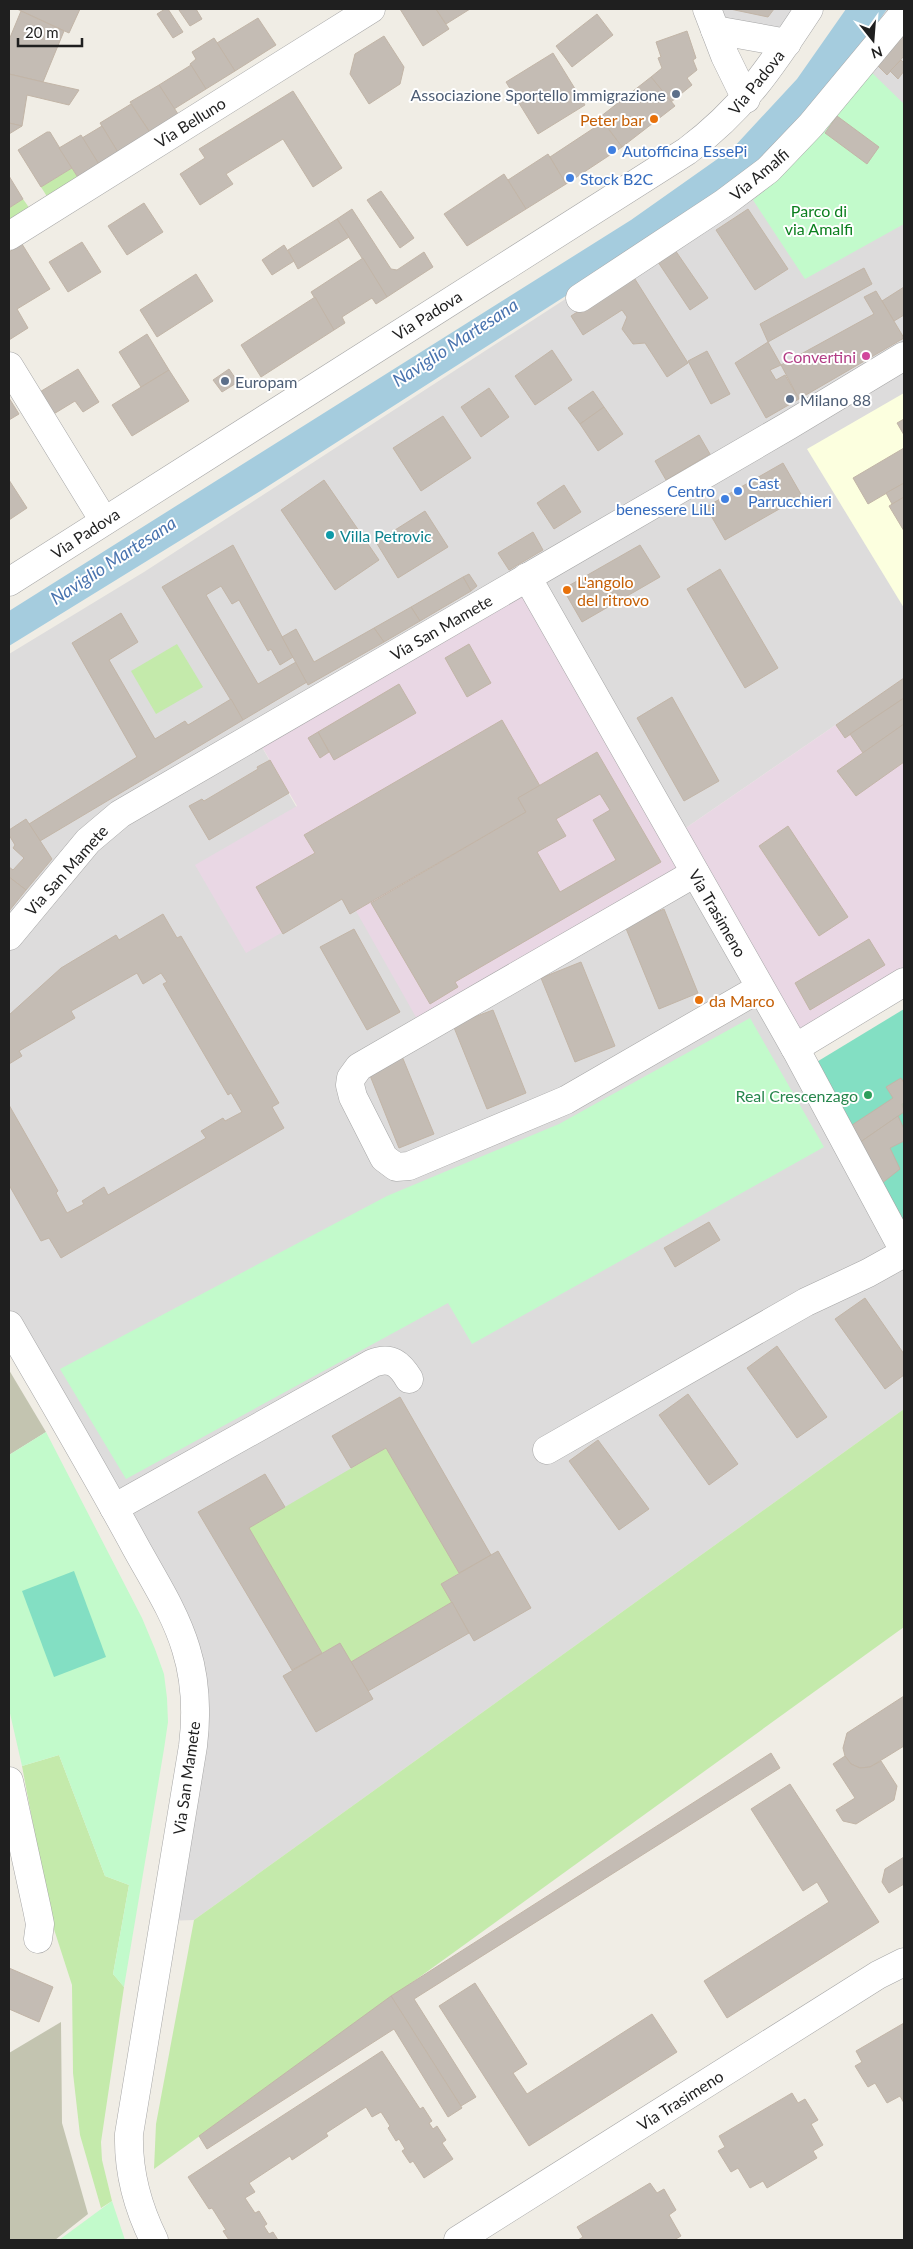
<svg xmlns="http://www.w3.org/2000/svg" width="913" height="2249" font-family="Lato,sans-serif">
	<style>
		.residential { fill: #dddcdc }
		.industrial { fill: #e9d7e4 }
		.education { fill: #fcffdf }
		.construction { fill: #c3c4b0 }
		.grass { fill: #c4eaab }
		.park { fill: #c2facb }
		.pitch { fill: #83dfc3 }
		.water { fill: #a5ccde }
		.building { fill: #c4bcb4; stroke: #c2b5a7; fill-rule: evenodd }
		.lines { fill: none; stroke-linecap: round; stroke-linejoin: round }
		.minor-casing { stroke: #a6a6a6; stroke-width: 29 }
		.minor { stroke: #fff; stroke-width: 28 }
		.service-dot { fill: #5c6f8a; stroke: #fff; stroke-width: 2 }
		.food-dot { fill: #e8710a; stroke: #fff; stroke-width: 2 }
		.shop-dot { fill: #3f7fe0; stroke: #fff; stroke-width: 2 }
		.hotel-dot { fill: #d1479c; stroke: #fff; stroke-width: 2 }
		.culture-dot { fill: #0f9aa8; stroke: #fff; stroke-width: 2 }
		.leisure-dot { fill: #2e9e5b; stroke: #fff; stroke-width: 2 }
		.labels { text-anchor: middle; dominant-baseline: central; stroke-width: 4; stroke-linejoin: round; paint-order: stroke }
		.street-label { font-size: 16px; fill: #1f1f1f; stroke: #fff }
		.service-label { font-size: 16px; fill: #4e5e75; stroke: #fff; text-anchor: start }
		.food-label { font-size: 16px; fill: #c56008; stroke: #fff; text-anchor: start }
		.shop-label { font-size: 16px; fill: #366cbe; stroke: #fff; text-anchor: start }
		.park-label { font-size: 16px; fill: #0b7f1e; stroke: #fff }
		.hotel-label { font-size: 16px; fill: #b23c85; stroke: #fff; text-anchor: end }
		.culture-label { font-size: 16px; fill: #0d838f; stroke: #fff; text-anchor: start }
		.leisure-label { font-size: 16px; fill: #27864d; stroke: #fff; text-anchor: end }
		.water-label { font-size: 18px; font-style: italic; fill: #4a74af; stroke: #fff }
	</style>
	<rect width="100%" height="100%" fill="#f0ede5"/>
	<g class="residential">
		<path d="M707,9h102l-22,34 -72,-13z"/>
		<path d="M885,9h19v669l-227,156 -422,-99 92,160 342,-33 215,389v158l-710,511 -30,1 27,-255 -182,-341v-671l135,-82 480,-311z"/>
	</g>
	<g class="industrial">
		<path d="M527,577l162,285 -272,157 -70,-124 -101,58 -51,-88 102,-59 -42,-71z"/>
		<path d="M904,678v300l-107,64 -120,-208z"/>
	</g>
	<path class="education" d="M904,393v215l-97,-159z"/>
	<g class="construction">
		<path d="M9,1370l37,62 -37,23z"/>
		<path d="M61,2022l1,101 26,91 -33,26h-46v-187z"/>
	</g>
	<g class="grass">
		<path d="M72,168l7,11 -31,19 -7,-11z"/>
		<path d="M23,199l7,10 -21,13v-14z"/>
		<path d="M177,644l26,43 -47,27 -25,-43z"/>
		<path d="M904,1409v218l-750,542 2,-45 38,-204z"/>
		<path d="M386,1448l73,125 -18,11 11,18 -101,60 -11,-19 -18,10 -73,-125z"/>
		<path d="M59,1755l46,121 24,9 -16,89 11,13 -23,155 1,18 10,41 -11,7 -21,-73 -7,-62 -1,-88 -21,-65 -29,-154z"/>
	</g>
	<g class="park">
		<path d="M867,68l37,36v120l-99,55 -52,-79 26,-22z"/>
		<path d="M750,1018l74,129 -352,197 -24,-41 -322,176 -66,-110 327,-173 172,-72z"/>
		<path d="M46,1432l96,186 13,31 9,25 3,24 1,24 -4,27 -40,238 -11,-13 16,-89 -24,-9 -46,-121 -37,11 -13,-57v-254z"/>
		<path d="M112,2201l13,39h-66z"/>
	</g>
	<g class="pitch">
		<path d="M904,1009v216l-89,-162z"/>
		<path d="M74,1571l32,86 -52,20 -32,-86z"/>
	</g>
	<path class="water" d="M846,9h41l-23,34 -84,103 -136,100 -382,244 -253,156v-35l622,-391 102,-72 64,-69z"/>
	<g class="building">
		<path d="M17,9h63l-11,24z"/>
		<path d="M165,9h3l15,23 -10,6 -16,-24z"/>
		<path d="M181,9h15l6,10 -12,7 -11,-16z"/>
		<path d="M400,9h36l13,20 -26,17z"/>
		<path d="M436,9h34l-24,15z"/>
		<path d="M730,9h44l-6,8z"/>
		<path d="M21,11l43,20 -21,51 -34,-8v-34z"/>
		<path d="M597,14l16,21 -41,32 -16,-21z"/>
		<path d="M258,18l18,27 -41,26 -18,-28z"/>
		<path d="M904,26v30l-17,19 -12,-12z"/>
		<path d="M687,31l9,27 -3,2 4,10 -10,8 5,7 -21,17 -20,-25 11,-9 -4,-10 3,-1 -5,-15z"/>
		<path d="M384,36l20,31 -4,17 -31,20 -19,-30 5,-20z"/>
		<path d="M214,38l21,33 -29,18 -16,-25 6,-5 -4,-7z"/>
		<path d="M553,53l32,52 -47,29 -32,-52z"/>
		<path d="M901,60l3,3v8l-6,8 -8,-8z"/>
		<path d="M191,65l15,24 -32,20 -15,-24z"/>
		<path d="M9,74l34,8 36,8 -10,15 -42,-10 -5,31 -13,-3z"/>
		<path d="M651,77l24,29 -53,41 -22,-30z"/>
		<path d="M159,85l21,32 -29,17 -21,-32z"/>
		<path d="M293,91l49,77 -29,19 -30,-48 -57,35 7,10 -33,21 -20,-31 25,-16 -6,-9z"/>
		<path d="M131,104l20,30 -32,20 -19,-31z"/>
		<path d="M837,116l42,31 -12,17 -42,-31z"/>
		<path d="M603,122l19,25 -56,37 -16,-27z"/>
		<path d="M9,123l13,3 -13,8z"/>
		<path d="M102,126l17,28 -19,12 -18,-28z"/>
		<path d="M47,132h3l22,36 -31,19 -23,-37z"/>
		<path d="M81,135l19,31 -21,13 -20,-31z"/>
		<path d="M548,154l18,30 -40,25 -18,-29z"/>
		<path d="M504,174l22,35 -59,37 -23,-32z"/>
		<path d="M9,176l14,23 -14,9z"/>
		<path d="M381,191l33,47 -14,10 -33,-48z"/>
		<path d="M144,203l19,29 -36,23 -19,-29z"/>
		<path d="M352,209l39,60 6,1 27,-18 9,15 -46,30 -50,-78z"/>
		<path d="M748,209l40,60 -33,21 -39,-60z"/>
		<path d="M337,219l12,18 -51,32 -10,-19z"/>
		<path d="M82,242l19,30 -33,20 -19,-30z"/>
		<path d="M22,244l28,45 -33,20 11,19 -19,12v-88z"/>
		<path d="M284,245l10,16 -22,14 -10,-15z"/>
		<path d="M675,250l33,48 -18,12 -32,-48z"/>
		<path d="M363,258l24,39 -11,7 -4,-6 -30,19 3,6 -11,7 -23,-38z"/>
		<path d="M864,268l8,16 -104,58 -8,-18z"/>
		<path d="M196,274l17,27 -56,36 -17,-27z"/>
		<path d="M633,276l55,87 -21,14 -22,-34 -12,1 -11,-15 5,-12 -5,-7 -39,25 -12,-19z"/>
		<path d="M904,287v28l-10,6 -12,-20z"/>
		<path d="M876,291l28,47 -105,61 -18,-34 93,-51 -10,-17z"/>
		<path d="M315,297l19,33 -73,47 -20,-32z"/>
		<path d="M147,334l22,36 -28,17 -22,-35z"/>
		<path d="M768,342l13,23 -11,5 6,10 9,-5 14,24 -33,19 -31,-55z"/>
		<path d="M552,350l20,30 -37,25 -20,-29z"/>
		<path d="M707,351l23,43 -19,10 -23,-43z"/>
		<path d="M78,369l21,33 -16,10 -8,-11 -23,14 -14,-22z"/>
		<path d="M229,369l9,13 -16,10 -9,-12z"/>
		<path d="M169,370l20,31 -57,35 -20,-31z"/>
		<path d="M489,388l20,29 -28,20 -20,-30z"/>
		<path d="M593,391l11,16 -24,17 -12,-16z"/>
		<path d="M9,398l10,16 -10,6z"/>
		<path d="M604,407l19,27 -25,17 -18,-27z"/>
		<path d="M443,416l28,42 -50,33 -28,-43z"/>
		<path d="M904,419v16l-7,-12z"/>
		<path d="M699,435l11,19 -44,26 -11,-19z"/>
		<path d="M904,448v35l-36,21 -15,-26z"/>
		<path d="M783,463l19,33 -77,44 -19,-33z"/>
		<path d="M9,480l18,28 -18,12z"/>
		<path d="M324,480l55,80 -44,30 -54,-80z"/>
		<path d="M904,483v14l-12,7 -6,-11z"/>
		<path d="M564,485l17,27 -27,17 -17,-26z"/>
		<path d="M904,497v34l-15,-25z"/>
		<path d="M425,511l23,36 -50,31 -22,-36z"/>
		<path d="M533,532l10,18 -34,20 -11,-17z"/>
		<path d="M233,545l60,112 -13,8 -9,-16 -3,2 -29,-51 -7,4 -11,-18 -15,9 52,89 38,-22 11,20 -64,38 -81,-133z"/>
		<path d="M640,545l20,32 -78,45 -19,-33z"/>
		<path d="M720,569l58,99 -33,20 -58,-99z"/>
		<path d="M469,574l8,12 -6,5 -8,-14z"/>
		<path d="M463,577l8,14 -51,30 -9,-14z"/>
		<path d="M411,607l9,14 -36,21 -10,-14z"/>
		<path d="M121,613l17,29 -29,18 46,79 30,-18 3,4 43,-26 12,21 -203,121 -11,-17 108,-67 -65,-114z"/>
		<path d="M374,628l10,14 -76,43 -26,-48 14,-8 18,33z"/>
		<path d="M469,644l22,39 -24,14 -22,-39z"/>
		<path d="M904,678v20l-59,40 -9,-13z"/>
		<path d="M399,684l17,29 -82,47 -16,-28z"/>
		<path d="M672,697l47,84 -35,20 -47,-83z"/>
		<path d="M904,698v26l-41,29 -13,-19z"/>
		<path d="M502,720l38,66 -22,12 8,14 -176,102 -8,-15 -59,35 -27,-47 59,-34 -11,-18z"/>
		<path d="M904,724v38l-48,34 -19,-25z"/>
		<path d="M318,732l11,20 -9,6 -12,-20z"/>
		<path d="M597,752l64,110 -206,120 3,5 -28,17 -59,-101 155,-91 -8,-14zM600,794l10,16 -17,10 23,40 -56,32 -23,-40 29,-16 -10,-17z"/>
		<path d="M270,760l19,33 -80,47 -20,-34 13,-7 2,2 54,-32 -1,-2z"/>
		<path d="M26,819l26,40 -26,31 -17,-13v-10l4,3 11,-12 -11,-10 2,-3 -6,-10v-5z"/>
		<path d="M788,826l60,91 -29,19 -60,-90z"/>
		<path d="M9,877l17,13 -17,21z"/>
		<path d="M664,909l34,84 -39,16 -34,-83z"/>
		<path d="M163,914l14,24 4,-2 98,167 -7,4 12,21 -223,130 -12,-20 -8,3 -32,-56v-80l49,86 -2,2 11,20 17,-9 -2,-3 22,-14 4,8 98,-57 -5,-7 22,-13 2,3 17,-9 -11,-19 -3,2 -65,-111 4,-2 -6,-9 -18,11 -6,-11 -66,38 4,7 -56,33 3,5 -13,8v-49l52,-47 55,-33 3,5z"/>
		<path d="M354,929l46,83 -33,18 -47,-83z"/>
		<path d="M869,939l16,26 -75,45 -15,-27z"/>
		<path d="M581,962l34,84 -40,16 -34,-84z"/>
		<path d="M493,1010l33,83 -39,16 -34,-84z"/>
		<path d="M401,1054l33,80 -35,14 -32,-80z"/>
		<path d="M901,1078l3,5v20l-2,1 2,8 -45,31 -10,-16 44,-29 -7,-11z"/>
		<path d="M898,1116l6,13v12l-14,7 10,21 -19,15 -22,-41z"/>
		<path d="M709,1222l11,18 -45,27 -11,-19z"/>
		<path d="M865,1298l39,56v21l-19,14 -50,-70z"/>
		<path d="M777,1346l50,71 -30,21 -50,-70z"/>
		<path d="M688,1394l50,70 -29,21 -50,-70z"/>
		<path d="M400,1397l91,158 -32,18 -73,-125 -35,20 -19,-32z"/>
		<path d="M598,1440l51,69 -30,21 -50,-69z"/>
		<path d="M265,1474l20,33 -36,21 73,125 -30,17 -94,-158z"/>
		<path d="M498,1551l33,57 -57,33 -33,-57z"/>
		<path d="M452,1602l17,31 -101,58 -17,-29z"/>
		<path d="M340,1643l33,56 -57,33 -33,-56z"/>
		<path d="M904,1696v50l-34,21 -10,1 -9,-4 -6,-8 -2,-8 4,-15z"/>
		<path d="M771,1753l9,15 -366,231 62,98 -15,9 -70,-110z"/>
		<path d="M845,1756l6,8 9,4 10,-1 11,-6 16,25 -3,14 -38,24 -13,-3 -7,-11 19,-12 -22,-34z"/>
		<path d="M790,1784l89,138 -152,96 -23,-37 125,-79 -12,-20 -14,9 -52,-82z"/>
		<path d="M904,1857v27l-15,9 -7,-11 3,-13z"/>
		<path d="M9,1968l44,19 -14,35 -30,-13z"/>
		<path d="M475,1983l52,81 -14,9 14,21 125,-80 25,38 -148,94 -90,-140z"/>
		<path d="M391,1996l71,112 -14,9 -54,-88 -187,120 -8,-13z"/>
		<path d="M904,2023v80l-4,-7 -13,7 -12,-20 -7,4 -13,-21 7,-4 -6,-11z"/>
		<path d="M382,2051l38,58 3,-2 9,14 -3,2 4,6 4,-3 9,14 -4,3 11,16 -29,19 -11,-17 -3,2 -8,-12 3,-2 -6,-10 -3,2 -8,-13 2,-2 -9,-14 -9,5 -6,-10 -40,26 2,3 -36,24 -2,-4 -41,27 6,9 -10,6 10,15 4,-2 8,13 -3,2 5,8 4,-2 5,8h-49l-6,-9 3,-1 -14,-22 -3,1 -21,-32z"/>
		<path d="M792,2093l6,10 7,-4 13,21 -7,4 12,21 -10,6 4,7 -50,30 -4,-7 -13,7 -12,-20 -7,4 -13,-21 7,-4 -6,-11z"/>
		<path d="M650,2183l7,10 7,-4 12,21 -7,5 12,21 -7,4h-96l5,-3 -6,-10z"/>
	</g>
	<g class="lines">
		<defs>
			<g id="minor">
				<path d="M707,9l18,47 21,43"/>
				<path d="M715,30l72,13"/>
				<path d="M9,236l362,-227"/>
				<path d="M580,298l144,-95 44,-33 43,-45 93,-112"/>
				<path d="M9,366l95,155"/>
				<path d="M527,577l268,471 109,203"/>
				<path d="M9,582l678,-431c56,-42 84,-84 122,-142"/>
				<path d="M695,873l-336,194 -8,11 -1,7 3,12 31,61 12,9 13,-1 157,-66 194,-112"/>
				<path d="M9,936l79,-95 32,-27 668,-388 116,-70"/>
				<path d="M795,1048l109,-66"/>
				<path d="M9,1325c42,73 86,147 126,221 18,33 40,66 51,103 10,32 11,64 7,97l-64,388c-1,38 8,72 25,106"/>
				<path d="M547,1450l259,-148 62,-29 36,-20"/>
				<path d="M114,1508l259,-145c18,-7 27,1 36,16"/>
				<path d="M9,1781l28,128 3,15 -2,15"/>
				<path d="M458,2240l420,-265 26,-13"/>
			</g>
		</defs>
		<use href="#minor" class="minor-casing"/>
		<use href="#minor" class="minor"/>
	</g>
	<g class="service-dot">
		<circle cx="676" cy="94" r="5"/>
		<circle cx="225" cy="381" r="5"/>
		<circle cx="790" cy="399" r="5"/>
	</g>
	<g class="food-dot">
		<circle cx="654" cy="119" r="5"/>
		<circle cx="567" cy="590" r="5"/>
		<circle cx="699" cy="1000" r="5"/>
	</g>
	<g class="shop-dot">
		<circle cx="612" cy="150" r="5"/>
		<circle cx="570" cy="178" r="5"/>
		<circle cx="738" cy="491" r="5"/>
		<circle cx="725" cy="499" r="5"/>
	</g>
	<circle class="hotel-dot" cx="866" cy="356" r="5"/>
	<circle class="culture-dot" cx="330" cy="535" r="5"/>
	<circle class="leisure-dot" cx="868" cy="1095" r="5"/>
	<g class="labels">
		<g class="street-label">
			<text transform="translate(756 82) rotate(-51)">Via Padova</text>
			<text transform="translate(190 122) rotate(-32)">Via Belluno</text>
			<text transform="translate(759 174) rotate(-40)">Via Amalfi</text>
			<text transform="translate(427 315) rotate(-32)">Via Padova</text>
			<text transform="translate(85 533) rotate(-33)">Via Padova</text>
			<text transform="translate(441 627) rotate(-30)">Via San Mamete</text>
			<text transform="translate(66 870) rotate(-48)">Via San Mamete</text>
			<text transform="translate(718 913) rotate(60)">Via Trasimeno</text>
			<text transform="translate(186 1778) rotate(-82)">Via San Mamete</text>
			<text transform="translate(680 2100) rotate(-32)">Via Trasimeno</text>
		</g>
		<g class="service-label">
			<text x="666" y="94" text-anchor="end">Associazione Sportello immigrazione</text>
			<text x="235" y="381">Europam</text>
			<text x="800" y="399">Milano 88</text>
		</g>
		<g class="food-label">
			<text x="644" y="119" text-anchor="end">Peter bar</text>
			<text x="577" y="581">L'angolo<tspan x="577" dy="18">del ritrovo</tspan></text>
			<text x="709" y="1000">da Marco</text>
		</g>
		<g class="shop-label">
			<text x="622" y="150">Autofficina EssePi</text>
			<text x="580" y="178">Stock B2C</text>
			<text x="748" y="482">Cast<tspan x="748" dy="18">Parrucchieri</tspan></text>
			<text x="715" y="490" text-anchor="end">Centro<tspan x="715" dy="18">benessere LiLi</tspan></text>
		</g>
		<g class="park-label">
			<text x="819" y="210">Parco di<tspan x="819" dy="18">via Amalfi</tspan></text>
		</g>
		<g class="hotel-label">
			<text x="856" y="356">Convertini</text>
		</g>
		<g class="culture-label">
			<text x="340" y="535">Villa Petrovic</text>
		</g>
		<g class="leisure-label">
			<text x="858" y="1095">Real Crescenzago</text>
		</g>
		<g class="water-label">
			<text transform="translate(455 342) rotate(-33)">Naviglio Martesana</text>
			<text transform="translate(113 560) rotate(-33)">Naviglio Martesana</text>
		</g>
	</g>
	<rect width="913" height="2249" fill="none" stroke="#1f1f1f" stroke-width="20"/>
	<g transform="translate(873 40) rotate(163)" stroke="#ffffff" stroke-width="4" paint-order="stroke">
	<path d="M0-4L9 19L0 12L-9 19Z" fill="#1f1f1f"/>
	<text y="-8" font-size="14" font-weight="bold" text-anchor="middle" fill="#1f1f1f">N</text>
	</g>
	<path d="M18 38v8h64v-8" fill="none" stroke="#1f1f1f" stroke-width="2.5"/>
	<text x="25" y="38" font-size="15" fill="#1f1f1f" stroke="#ffffff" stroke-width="4" paint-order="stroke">20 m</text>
</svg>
